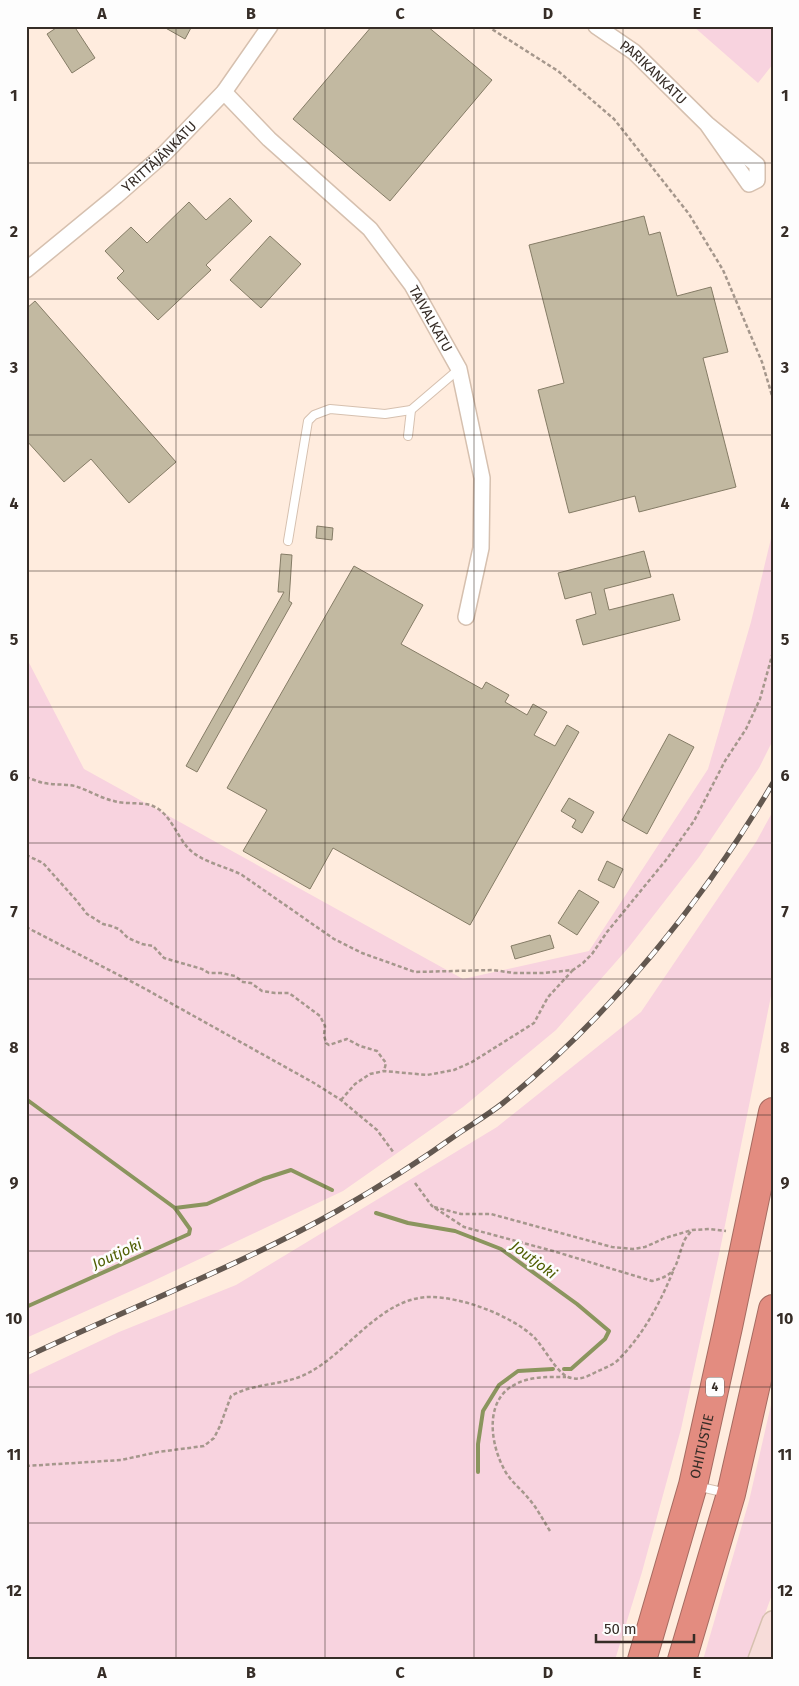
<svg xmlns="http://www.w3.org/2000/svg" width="799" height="1686" font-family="'Fira Sans',sans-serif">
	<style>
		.green { fill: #f8d3df }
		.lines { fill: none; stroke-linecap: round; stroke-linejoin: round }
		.stream { stroke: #8b955e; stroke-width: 4 }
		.building { fill: #c2b9a1; stroke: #857c66 }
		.lane-casing { stroke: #d6c0af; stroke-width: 10 }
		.street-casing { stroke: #d6c0af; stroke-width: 18 }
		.secondary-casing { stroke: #d6c0af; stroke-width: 24 }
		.highway-casing { stroke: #a66b61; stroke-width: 30 }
		.path { stroke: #a5978c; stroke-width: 2.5; stroke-dasharray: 4 2.5; stroke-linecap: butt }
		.lane { stroke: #fff; stroke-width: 8 }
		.street { stroke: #fff; stroke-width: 15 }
		.secondary { stroke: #f7dcd9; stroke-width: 21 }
		.highway { stroke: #e38c80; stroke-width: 28 }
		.rail-casing { stroke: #635850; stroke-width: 5.5 }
		.rail { stroke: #fdfdfd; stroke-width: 4; stroke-dasharray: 11; stroke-linecap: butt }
		.grid { fill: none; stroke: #362d27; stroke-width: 1; stroke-opacity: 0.55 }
		.labels { text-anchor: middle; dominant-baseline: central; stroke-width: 5; stroke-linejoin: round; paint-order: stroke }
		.shield { fill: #fdfdfd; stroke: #726b67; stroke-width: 1 }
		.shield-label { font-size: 12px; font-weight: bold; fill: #362d27 }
		.street-label { font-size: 14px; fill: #362d27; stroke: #fdfdfd }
		.water-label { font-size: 15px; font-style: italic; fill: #515f04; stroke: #fdfdfd }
		.neatline { fill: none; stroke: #362d27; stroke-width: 2 }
		.grid-label { font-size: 16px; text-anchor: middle; font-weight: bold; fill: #362d27 }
	</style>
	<rect width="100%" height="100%" fill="#ffecde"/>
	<g class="green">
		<path d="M693,26h80v38l-15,19z"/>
		<path d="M773,530v210l-14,28 -60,89 -70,90 -73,83 -93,77 -120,84 -192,91 -125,56v-681l58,112 379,210 126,-28 119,-182 43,-147z"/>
		<path d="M773,811v175l-52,259 -40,184 -39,143 -27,88h-589v-284l93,-44 117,-47 261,-158 144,-115 115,-170z"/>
		<path d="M773,1396v196l-25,68h-45l46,-159z"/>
	</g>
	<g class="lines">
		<g class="stream">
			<path d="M26,1099l149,109 15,21 -1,5 -163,73"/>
			<path d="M175,1208l32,-4 56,-25 28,-9 41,20"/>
			<path d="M376,1213l32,10 47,8 46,18 76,55 32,27 -4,8 -34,30h-7"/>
			<path d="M478,1472v-28l5,-33 16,-26 19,-14 35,-2"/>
		</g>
	</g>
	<g class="building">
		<path d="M59,26h15l21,32 -23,15 -25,-39z"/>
		<path d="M162,26h30l-7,13z"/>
		<path d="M372,26h55l65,54 -102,121 -97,-82z"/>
		<path d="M230,198l22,23 -46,44 5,5 -53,50 -41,-42 7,-7 -19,-20 26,-24 16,16 42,-41 17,18z"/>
		<path d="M644,216l5,19 11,-3 17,64 34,-9 17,65 -25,6 33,129 -97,25 -4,-16 -66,17 -31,-123 26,-7 -35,-138z"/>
		<path d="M270,236l31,28 -40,44 -31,-28z"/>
		<path d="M35,301l141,161 -47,41 -38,-44 -27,23 -38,-42v-131z"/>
		<path d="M317,526l16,2 -1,12 -16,-2z"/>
		<path d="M644,551l7,26 -47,12 5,21 64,-16 7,26 -97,25 -7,-25 20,-6 -5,-22 -26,7 -7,-26z"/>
		<path d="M281,554l11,1 -3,46 3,2 -95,169 -11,-6 98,-174h-6z"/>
		<path d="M354,566l69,39 -22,39 81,45 4,-7 23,13 -4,7 22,13 6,-11 14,8 -13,23 21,11 12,-21 12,7 -109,193 -137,-77 -23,41 -67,-38 24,-41 -40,-22z"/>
		<path d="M669,734l25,13 -47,87 -25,-14z"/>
		<path d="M569,798l25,14 -12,21 -10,-6 4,-7 -15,-9z"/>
		<path d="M607,861l16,8 -9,19 -16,-8z"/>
		<path d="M579,890l20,12 -22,33 -19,-12z"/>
		<path d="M550,935l4,13 -39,11 -4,-13z"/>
	</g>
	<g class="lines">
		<defs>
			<g id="lane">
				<path d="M408,436l3,-26"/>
				<path d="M288,541l20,-120 6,-6 16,-6 55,5 26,-4 48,-41"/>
				<path d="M696,1486l31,7"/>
			</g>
			<g id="street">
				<path id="s1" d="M596,26l38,26 73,72 50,41v15l-8,4 -42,-60"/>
				<path id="s2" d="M224,92l45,47 101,90 42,56 47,84 23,109 -1,70 -15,69"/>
				<path id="s3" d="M26,270l90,-74 49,-43 59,-61 46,-66"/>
			</g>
			<path id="secondary" d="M759,1660l14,-38"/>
			<g id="highway">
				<path id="s4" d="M642,1660l51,-175 35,-158 45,-215"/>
				<path d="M682,1660l49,-166 42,-185"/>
			</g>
		</defs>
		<use href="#lane" class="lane-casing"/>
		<use href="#street" class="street-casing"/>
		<use href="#secondary" class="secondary-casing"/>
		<use href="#highway" class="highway-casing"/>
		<g class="path">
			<path d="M487,26l71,45 56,48 75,95 34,56 39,92 11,37"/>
			<path d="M26,777c6,2 12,5 18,6 10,2 21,1 31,3 13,4 25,12 39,15 13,4 30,0 41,6 15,7 22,29 33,41 13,14 37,18 54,27l92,64 28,14 53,19 78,-2 21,3h29l30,-3 10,-7 9,-9 15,-22 59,-72 28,-39 31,-60 21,-32 14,-30 13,-47"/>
			<path d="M26,855l17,8 33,37 11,14 16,10 8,2 8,3 9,9 14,6 11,2 11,12 38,11 7,4h12l14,3 8,6 8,1 11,8 13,2h14l31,23 5,10 -1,9 2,8 3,2 18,-6 13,7 17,5 9,12 -2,8"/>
			<path d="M26,927l114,59 174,97 27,17 36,30 17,23"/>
			<path d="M341,1100l14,-16 15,-10 14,-3 43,4 27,-5 18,-8 62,-39 14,-26 25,-27"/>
			<path d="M415,1183l17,23 32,21 89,24 99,30c26,-6 23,-16 31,-37 1,-5 6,-10 9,-14"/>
			<path d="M434,1207l27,7h30l121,33 21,2 12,-2 20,-9 27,-8 17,-1 17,2"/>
			<path d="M26,1466l95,-6 37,-8 46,-6 10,-8 6,-12 11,-30c24,-14 55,-10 79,-24 39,-21 72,-75 120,-75 32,0 80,18 104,40 9,9 23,36 34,40 10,4 19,0 28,-5 8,-4 18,-7 23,-13 25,-25 42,-58 55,-90"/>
			<path d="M550,1531c-7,-11 -13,-23 -21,-32 -8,-10 -19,-18 -25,-30 -14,-26 -20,-70 12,-85 15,-8 33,-7 50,-7"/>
		</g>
		<use href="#lane" class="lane"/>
		<use href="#street" class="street"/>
		<use href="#secondary" class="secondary"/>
		<use href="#highway" class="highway"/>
		<defs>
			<path id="rail" d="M26,1357c103,-49 211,-90 311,-146 42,-24 83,-50 122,-78 15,-10 30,-19 44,-30 108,-88 199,-200 270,-320"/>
		</defs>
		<use href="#rail" class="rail-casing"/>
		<use href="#rail" class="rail"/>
	</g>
	<path class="grid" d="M176,26v1634M325,26v1634M474,26v1634M623,26v1634M26,163h747M26,299h747M26,435h747M26,571h747M26,707h747M26,843h747M26,979h747M26,1115h747M26,1251h747M26,1387h747M26,1523h747"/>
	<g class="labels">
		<rect class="shield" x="706" y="1377.5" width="18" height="19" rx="4"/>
		<g class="shield-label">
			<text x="715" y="1387">4</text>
		</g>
		<g class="street-label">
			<text stroke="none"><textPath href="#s1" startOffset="74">PARIKANKATU</textPath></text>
			<text stroke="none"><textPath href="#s3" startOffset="175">YRITTÄJÄNKATU</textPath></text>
			<text stroke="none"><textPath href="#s2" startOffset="309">TAIVALKATU</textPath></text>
			<text stroke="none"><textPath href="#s4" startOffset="222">OHITUSTIE</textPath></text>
		</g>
		<g class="water-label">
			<text transform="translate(117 1254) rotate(-24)">Joutjoki</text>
			<text transform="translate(534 1260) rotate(37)">Joutjoki</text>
		</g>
	</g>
	<rect width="799" height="1686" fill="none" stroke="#fdfdfd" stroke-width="55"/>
	<path d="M596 1634v8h98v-8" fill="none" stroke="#362d27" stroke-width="2.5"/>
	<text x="604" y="1634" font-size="15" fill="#362d27" stroke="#fdfdfd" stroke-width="4" paint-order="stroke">50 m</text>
	<rect x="28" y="28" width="744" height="1630" class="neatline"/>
	<g class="grid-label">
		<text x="102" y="19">A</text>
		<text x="251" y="19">B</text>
		<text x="400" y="19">C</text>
		<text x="548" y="19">D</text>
		<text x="697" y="19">E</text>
		<text x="14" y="101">1</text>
		<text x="785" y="101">1</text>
		<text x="14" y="237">2</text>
		<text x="785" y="237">2</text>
		<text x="14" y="373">3</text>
		<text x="785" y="373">3</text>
		<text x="14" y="509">4</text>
		<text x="785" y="509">4</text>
		<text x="14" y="645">5</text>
		<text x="785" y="645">5</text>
		<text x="14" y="781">6</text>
		<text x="785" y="781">6</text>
		<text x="14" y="917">7</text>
		<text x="785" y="917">7</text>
		<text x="14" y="1053">8</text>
		<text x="785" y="1053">8</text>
		<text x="14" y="1188">9</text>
		<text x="785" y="1188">9</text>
		<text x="14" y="1324">10</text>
		<text x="785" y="1324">10</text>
		<text x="14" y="1460">11</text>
		<text x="785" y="1460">11</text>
		<text x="14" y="1596">12</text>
		<text x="785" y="1596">12</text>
		<text x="102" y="1678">A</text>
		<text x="251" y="1678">B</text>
		<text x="400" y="1678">C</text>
		<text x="548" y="1678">D</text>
		<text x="697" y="1678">E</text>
	</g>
</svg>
